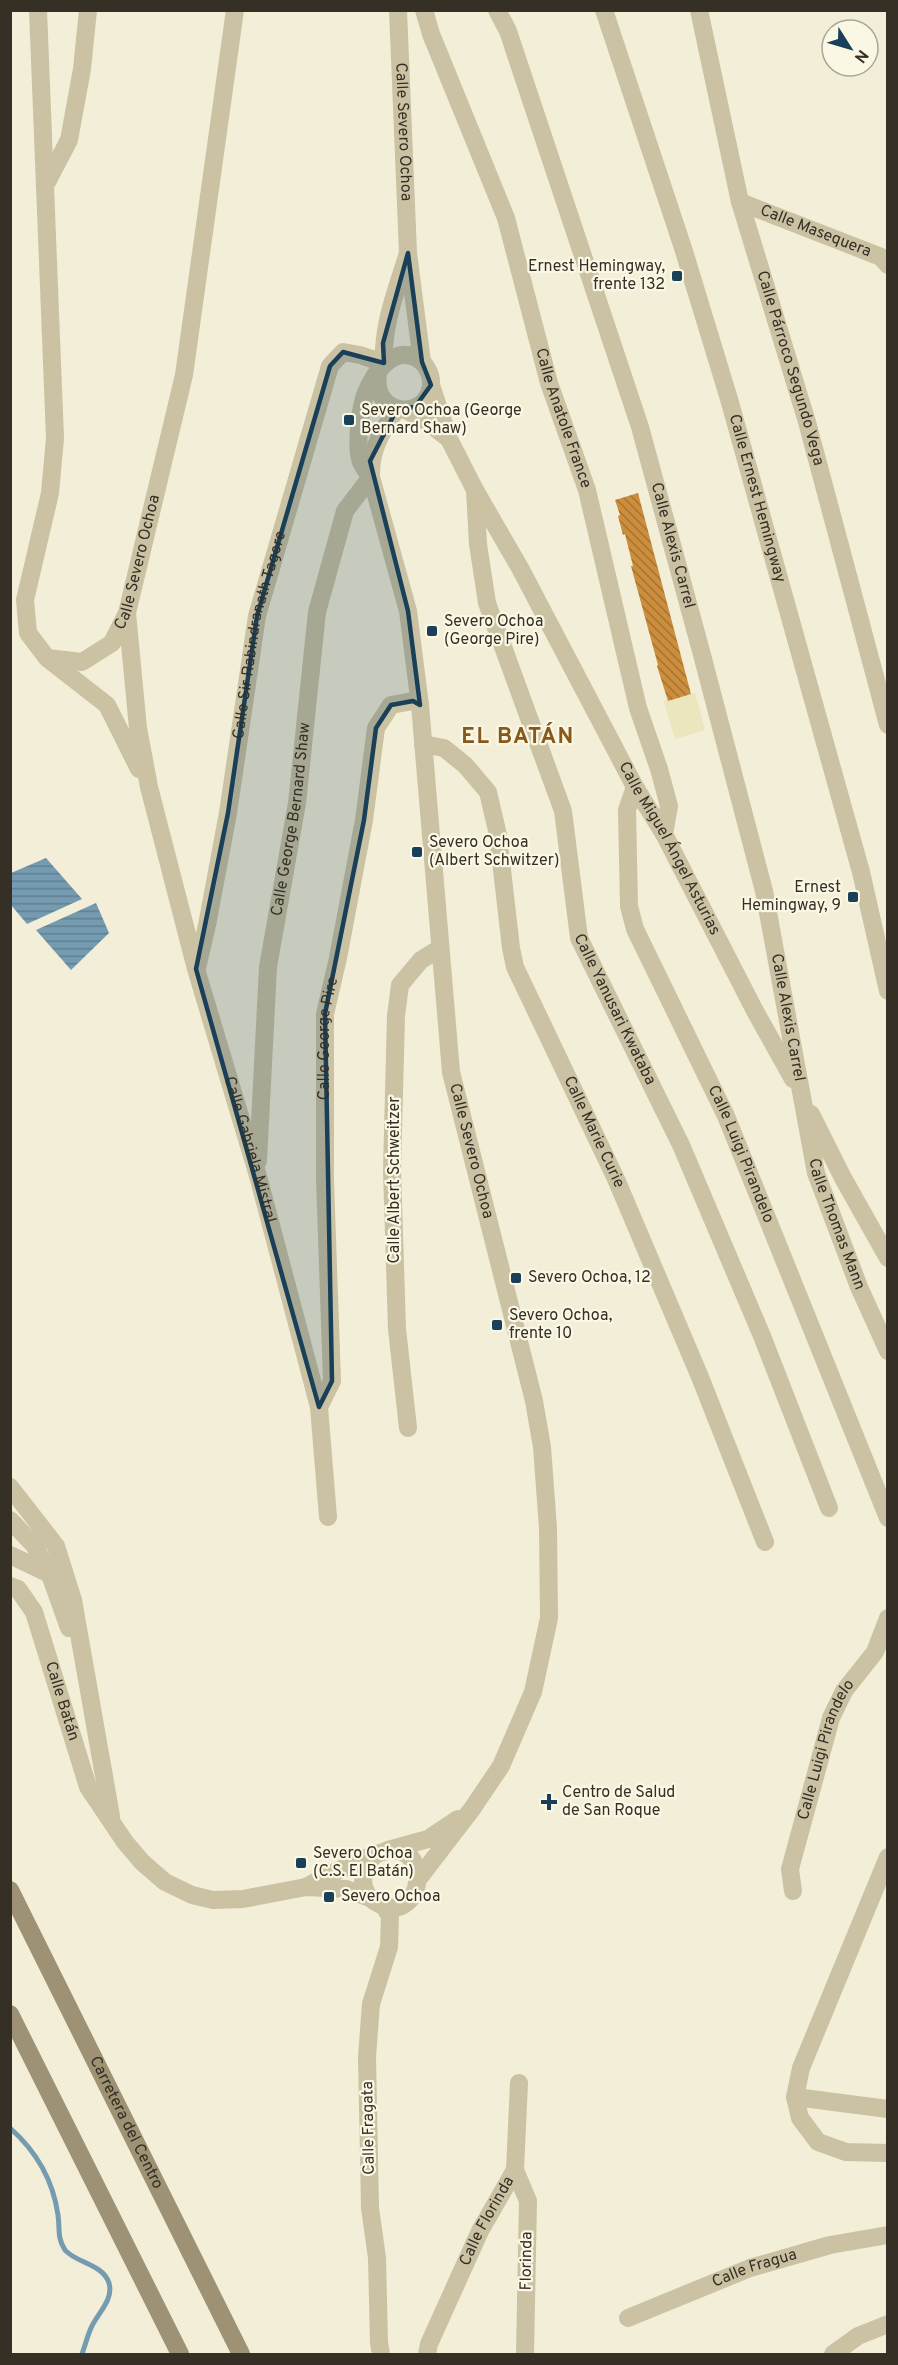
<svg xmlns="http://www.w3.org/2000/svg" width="898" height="2365" font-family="Overpass,sans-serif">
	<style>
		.plaza { fill: #ebe6bd }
		.water { fill: url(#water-rules) }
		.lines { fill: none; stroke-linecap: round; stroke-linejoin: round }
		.stream { stroke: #759bb0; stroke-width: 5 }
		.building { fill: url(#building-back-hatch) }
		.street { stroke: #cac2a3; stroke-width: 18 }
		.secondary { stroke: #9e9174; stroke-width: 18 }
		.marked { fill: #194058; fill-opacity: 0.2; stroke: #194058; stroke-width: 4.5; stroke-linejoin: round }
		.poi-dot { fill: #194058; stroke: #faf7e4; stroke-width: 2 }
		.labels { text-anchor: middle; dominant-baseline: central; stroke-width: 4.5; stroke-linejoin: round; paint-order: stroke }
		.street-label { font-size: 16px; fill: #352f25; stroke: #faf7e4 }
		.poi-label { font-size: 16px; fill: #352f25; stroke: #faf7e4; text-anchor: start }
		.district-label { font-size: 22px; font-weight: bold; letter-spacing: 1.5px; fill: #88581b; stroke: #faf7e4 }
	</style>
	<defs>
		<pattern id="water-rules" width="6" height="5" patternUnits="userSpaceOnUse" patternTransform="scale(1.5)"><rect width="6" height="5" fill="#759bb0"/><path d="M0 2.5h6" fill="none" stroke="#617f8f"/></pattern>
		<pattern id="building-back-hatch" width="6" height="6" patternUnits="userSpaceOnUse" patternTransform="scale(1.5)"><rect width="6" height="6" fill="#cc8d3c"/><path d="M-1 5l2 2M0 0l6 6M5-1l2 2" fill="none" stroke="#a67432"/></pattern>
	</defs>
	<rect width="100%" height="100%" fill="#f2eed7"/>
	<path class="plaza" d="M695,693l10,37 -30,9 -11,-38z"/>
	<g class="water">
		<path d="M46,858l36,41 -55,25 -16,-19v-32z"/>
		<path d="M96,903l13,30 -38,37 -35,-40z"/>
	</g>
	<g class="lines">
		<path class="stream" d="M10,2128c26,23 43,52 48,87 2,14 -1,23 7,35 11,13 38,14 44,33 5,17 -12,31 -18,45 -4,9 -6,18 -9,26"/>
	</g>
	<path class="building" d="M638,493l53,201 -23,7 -11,-35 1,-1 -27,-99h2l-8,-32 -2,1 -5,-19 2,-1 -5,-15z"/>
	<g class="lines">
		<g class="street">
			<path id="s1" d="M38,10l17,428 -5,55 -25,107 3,33 19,25 35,4 30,-19 15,-30 57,-238 51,-365"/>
			<path id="s2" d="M398,10l10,243 14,109"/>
			<path id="s3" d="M424,10l7,24 75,184 43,165 38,107 51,218 21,61 10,37 -5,28"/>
			<path id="s4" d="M497,10l11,21 132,396 61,224 63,240 52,282 43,114 29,64"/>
			<path id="s5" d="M604,10l79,238 46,151 132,473 27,119"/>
			<path id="s6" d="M699,10l41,192 67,220 81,303"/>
			<path d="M47,182l22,-42 13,-71 6,-59"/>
			<path id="s7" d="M740,202l141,55 7,8"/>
			<path id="s8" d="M431,385l18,54 26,51 45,78 115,219 29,47 91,177 38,68"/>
			<path id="s9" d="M397,409c-15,22 -27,40 -26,68l37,134 12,94 31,367 83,329 8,46 6,81 1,90 -16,74 -32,74 -29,43 -53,69"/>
			<path d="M406,410l20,11 23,18"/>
			<path d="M369,475c-3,-5 -8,-10 -9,-16 -4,-14 0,-50 5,-64 8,-21 30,-54 56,-34 7,6 11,16 10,25 -5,35 -60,31 -53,-13"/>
			<path id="s10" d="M475,490l3,54 9,59 76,208 16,127 102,207 81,191 67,172"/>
			<path id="s11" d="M127,613l11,115 11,59 47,182 62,207 61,231 9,110"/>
			<path d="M48,659l59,46 32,64"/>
			<path id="s12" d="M423,744l21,4 21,17 23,27 10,43 13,113 4,19 101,212 84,198 65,165"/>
			<path id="s13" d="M635,787l-8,23 2,96 6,23 91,187 162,402"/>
			<path id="s14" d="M197,968l10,-43 21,-112 29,-197 73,-250 13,-14 17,3 24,8c-2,-38 13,-74 24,-110"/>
			<path d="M811,1114l32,64 45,80"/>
			<path id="s15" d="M258,1161l10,-194 29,-164 20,-191 28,-101 26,-34"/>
			<path id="s16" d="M319,1407l13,-26 -7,-201v-166l13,-56 26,-138 12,-92 15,-23 22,-4 7,4"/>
			<path d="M408,1428l-11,-99 -5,-159 4,-154 4,-31 21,-25 18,-11"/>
			<path d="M10,1487l46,59 17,54 38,216"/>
			<path d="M10,1520l24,25 15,27 20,56"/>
			<path d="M10,1555l40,19"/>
			<path id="s17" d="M10,1586l8,3 16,23 54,175 37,55 17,20 23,20 27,13 21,5 30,-1 63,-12 40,2 24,9"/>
			<path d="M388,1850l40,-11 30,-20"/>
			<path d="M888,1857l-87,211 -6,29 5,21 18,24 28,10 42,1"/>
			<path d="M306,1887c24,-13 46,-24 71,-33 58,-22 49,73 2,50 -22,-11 -19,-35 -4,-49"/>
			<path id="s18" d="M793,1891l-3,-22 41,-151 13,-27 31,-39 13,-34"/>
			<path d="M795,2097l93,12"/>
			<path d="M515,2170l13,31 -3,153"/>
			<path id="s19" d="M628,2318l122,-50 80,-23 58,-10"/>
			<path d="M381,2354l-2,-11 -2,-85 -7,-50 -3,-151 4,-53 18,-57 1,-31 -6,-10"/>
			<path id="s20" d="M427,2354l2,-10 51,-113 35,-61 4,-87"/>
			<path d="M833,2354l25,-18 30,-12"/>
		</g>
		<g class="secondary">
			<path id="s21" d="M10,1890l231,464"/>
			<path d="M10,2014l170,340"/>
		</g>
	</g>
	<path class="marked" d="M408,253l14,109 9,23 -16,22 -18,2 -27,52 38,150 12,94 -7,-4 -22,4 -15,23 -12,92 -39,194 7,367 -13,26 -123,-438 32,-156 29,-197 73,-250 13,-14 41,11 -1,-20z"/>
	<g class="poi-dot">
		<rect x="671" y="270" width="12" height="12" rx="3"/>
		<rect x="343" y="414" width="12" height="12" rx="3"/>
		<rect x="426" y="625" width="12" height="12" rx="3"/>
		<rect x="411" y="846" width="12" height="12" rx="3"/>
		<rect x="847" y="891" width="12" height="12" rx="3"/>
		<rect x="510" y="1272" width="12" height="12" rx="3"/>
		<rect x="491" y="1319" width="12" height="12" rx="3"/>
		<path d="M546 1793h6v6h6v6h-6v6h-6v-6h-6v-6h6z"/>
		<rect x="295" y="1857" width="12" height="12" rx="3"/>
		<rect x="323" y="1891" width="12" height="12" rx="3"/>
	</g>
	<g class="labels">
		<g class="street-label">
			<text stroke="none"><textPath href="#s2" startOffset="122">Calle Severo Ochoa</textPath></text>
			<text stroke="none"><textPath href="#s7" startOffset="81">Calle Masequera</textPath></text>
			<text stroke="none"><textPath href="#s6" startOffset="370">Calle Párroco Segundo Vega</textPath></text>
			<text stroke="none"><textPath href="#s3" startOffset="432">Calle Anatole France</textPath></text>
			<text stroke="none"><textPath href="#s5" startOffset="512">Calle Ernest Hemingway</textPath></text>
			<text stroke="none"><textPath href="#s4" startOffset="564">Calle Alexis Carrel</textPath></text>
			<text stroke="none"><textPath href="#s1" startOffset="814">Calle Severo Ochoa</textPath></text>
			<text stroke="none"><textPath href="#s14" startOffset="339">Calle Sir Rabindranath Tagore</textPath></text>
			<text stroke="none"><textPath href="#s15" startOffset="344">Calle George Bernard Shaw</textPath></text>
			<text stroke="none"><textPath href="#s8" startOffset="522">Calle Miguel Ángel Asturias</textPath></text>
			<text stroke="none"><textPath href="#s10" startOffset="543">Calle Yanusari Kwataba</textPath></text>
			<text stroke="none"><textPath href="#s4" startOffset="1050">Calle Alexis Carrel</textPath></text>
			<text stroke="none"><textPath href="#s16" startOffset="372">Calle George Pire</textPath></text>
			<text stroke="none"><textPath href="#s12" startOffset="444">Calle Marie Curie</textPath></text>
			<text stroke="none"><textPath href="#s11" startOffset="552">Calle Gabriela Mistral</textPath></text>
			<text stroke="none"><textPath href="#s9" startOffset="758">Calle Severo Ochoa</textPath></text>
			<text stroke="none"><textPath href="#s13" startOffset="393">Calle Luigi Pirandelo</textPath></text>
			<text transform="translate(395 1180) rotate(-90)">Calle Albert Schweitzer</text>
			<text stroke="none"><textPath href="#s4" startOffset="1263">Calle Thomas Mann</textPath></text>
			<text stroke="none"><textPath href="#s17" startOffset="130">Calle Batán</textPath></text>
			<text stroke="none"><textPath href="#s18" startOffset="147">Calle Luigi Pirandelo</textPath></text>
			<text stroke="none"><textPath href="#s21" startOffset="260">Carretera del Centro</textPath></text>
			<text transform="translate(369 2128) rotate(-91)">Calle Fragata</text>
			<text stroke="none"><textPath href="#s20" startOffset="146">Calle Florinda</textPath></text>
			<text transform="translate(527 2261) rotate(-89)">Florinda</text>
			<text stroke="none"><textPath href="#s19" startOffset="136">Calle Fragua</textPath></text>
		</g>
		<g class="poi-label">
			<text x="665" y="267" text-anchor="end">Ernest Hemingway,<tspan x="665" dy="18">frente 132</tspan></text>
			<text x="361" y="411">Severo Ochoa (George<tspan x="361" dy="18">Bernard Shaw)</tspan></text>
			<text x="444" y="622">Severo Ochoa<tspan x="444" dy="18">(George Pire)</tspan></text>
			<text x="429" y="843">Severo Ochoa<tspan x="429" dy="18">(Albert Schwitzer)</tspan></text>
			<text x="841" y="888" text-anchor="end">Ernest<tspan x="841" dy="18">Hemingway, 9</tspan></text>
			<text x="528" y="1278">Severo Ochoa, 12</text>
			<text x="509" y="1316">Severo Ochoa,<tspan x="509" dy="18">frente 10</tspan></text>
			<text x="562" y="1793">Centro de Salud<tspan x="562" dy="18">de San Roque</tspan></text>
			<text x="313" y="1854">Severo Ochoa<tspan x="313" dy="18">(C.S. El Batán)</tspan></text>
			<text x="341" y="1897">Severo Ochoa</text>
		</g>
		<g class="district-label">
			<text x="518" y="737">EL BATÁN</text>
		</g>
	</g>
	<rect width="898" height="2365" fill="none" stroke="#352f25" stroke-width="24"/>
	<g transform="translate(850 48) rotate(127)"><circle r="28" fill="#faf7e4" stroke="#aba798" stroke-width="1.5"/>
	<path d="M0-4.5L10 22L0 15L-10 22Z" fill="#194058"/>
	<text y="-9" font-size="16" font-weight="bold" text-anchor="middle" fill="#352f25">N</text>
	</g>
</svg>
